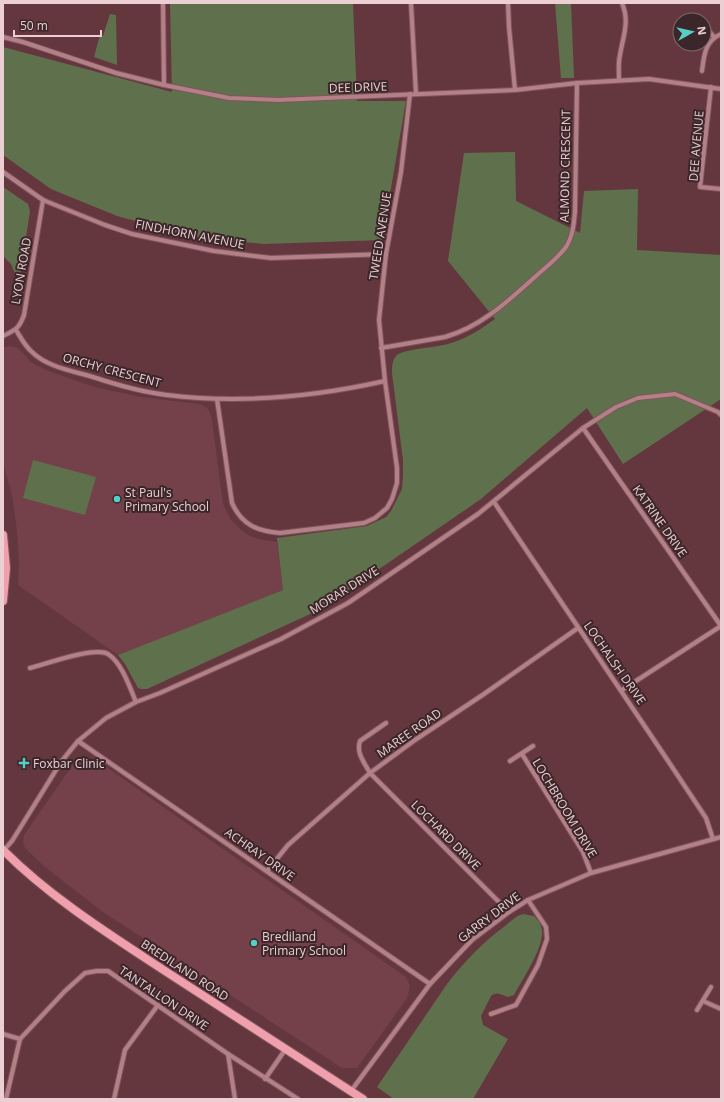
<svg xmlns="http://www.w3.org/2000/svg" width="724" height="1102" font-family="'Open Sans',sans-serif">
	<style>
		.built { fill: #74414a }
		.green { fill: #5f714c }
		.lines { fill: none; stroke-linecap: round; stroke-linejoin: round }
		.street-casing { stroke: #7f555c; stroke-width: 6 }
		.secondary-casing { stroke: #7f555c; stroke-width: 10 }
		.street { stroke: #b38088; stroke-width: 4 }
		.secondary { stroke: #f09fac; stroke-width: 8 }
		.poi-dot { fill: #55cec6; stroke: #3b2629; stroke-width: 1.5 }
		.labels { text-anchor: middle; dominant-baseline: central; stroke-width: 4; stroke-linejoin: round; paint-order: stroke }
		.street-label { font-size: 12px; fill: #ebcfd2; stroke: #3b2629 }
		.poi-label { font-size: 12px; fill: #ebcfd2; stroke: #3b2629; text-anchor: start }
	</style>
	<rect width="100%" height="100%" fill="#64373f"/>
	<g class="built">
		<path d="M10,346l8,2 14,15 14,7 48,17 47,10 58,7 8,4 3,5 2,7 11,84 8,16 10,10 9,6 9,3 18,3 6,48 -165,65 -100,-70 1,-22 -2,-32 -5,-36 -9,-33v-114z"/>
		<path d="M84,758l15,4 307,215 4,9 -3,12 -50,70h-15l-239,-156 -58,-45 -20,-19 -2,-5 1,-8 50,-72 4,-3z"/>
	</g>
	<g class="green">
		<path d="M170,3h183l4,98h49l-24,139 -118,4 -69,-7 -78,-21 -66,-27 -48,-34v-108l169,45z"/>
		<path d="M555,3h16l3,75h-13z"/>
		<path d="M110,14l6,1 1,50 -23,-8 6,-22 3,1z"/>
		<path d="M515,152l1,49 64,32 4,-42 54,-2 -1,61 84,5v144l-98,65 -36,-56 -106,91 -160,110 -174,80h-6l-3,-1 -13,-24 -7,-9 165,-65 -6,-52 90,-12 19,-9 5,-6 11,-22 1,-13v-16l-11,-87c0,-6 0,-13 5,-18 7,-6 41,-8 51,-11 18,-5 32,-14 47,-25l-47,-58 16,-108z"/>
		<path d="M3,187l25,17 2,7 -11,72 -8,-19 -8,-8z"/>
		<path d="M33,460l63,17 -11,38 -62,-17z"/>
		<path d="M523,914l11,2c5,5 8,10 8,16 1,17 -20,48 -28,63l-6,2c-7,-2 -11,-6 -17,-1l-10,20 2,9 25,14 -35,60h-79l-17,-12 70,-103c17,-22 36,-42 58,-58 6,-5 11,-10 18,-12z"/>
	</g>
	<g class="lines">
		<defs>
			<g id="street">
				<path d="M163,3l1,82"/>
				<path d="M411,3l5,91"/>
				<path d="M508,3l1,24 6,63"/>
				<path d="M704,25l10,12"/>
				<path d="M3,37l20,5 93,31 48,12 65,13 49,2 237,-10 62,-7 72,-4 72,10"/>
				<path d="M702,71c2,-16 3,-30 19,-37"/>
				<path d="M619,80c0,-8 -1,-17 1,-25 3,-19 10,-33 2,-52"/>
				<path d="M711,87l-11,100 21,2"/>
				<path d="M3,172l40,28 62,25 27,9 82,17 57,7 115,-4"/>
				<path d="M16,330c5,8 9,16 16,22 15,15 41,19 61,25 24,8 49,15 74,18 73,9 146,2 218,-14"/>
				<path d="M3,336c12,-6 16,-7 21,-21l19,-115"/>
				<path d="M381,348l64,-11c36,-10 63,-36 91,-61 10,-9 22,-18 30,-29 7,-11 8,-24 9,-36l2,-128"/>
				<path d="M217,399l15,104c10,22 25,28 48,30l84,-10 11,-5 12,-10 5,-9 5,-16v-15l-12,-87 -6,-61 7,-66 15,-82 9,-78"/>
				<path d="M583,428l138,198 -99,64"/>
				<path d="M494,502c70,105 142,210 212,316l7,21"/>
				<path d="M30,668c16,-4 65,-22 78,-14 14,9 22,34 28,48"/>
				<path d="M386,723l-26,18c-4,12 4,21 10,32l139,139"/>
				<path d="M78,741l352,243"/>
				<path d="M522,754l61,98 8,21"/>
				<path d="M510,761l23,-15"/>
				<path d="M4,850l8,-9 49,-79 17,-21 28,-23 30,-16 24,-9 121,-54 67,-36 130,-89 105,-86 33,-21 22,-9 37,-4 43,18 3,3"/>
				<path d="M267,871l21,-26 82,-72 45,-33 69,-46 94,-66"/>
				<path d="M703,1001l18,8"/>
				<path d="M697,1010l14,-23"/>
				<path d="M491,1014l25,-9 22,-40 9,-26 -1,-12 -18,-27"/>
				<path d="M3,1034l17,5"/>
				<path d="M228,1054l7,45"/>
				<path d="M265,1079l20,-29"/>
				<path d="M351,1091l79,-107 42,-44 37,-28 19,-12 63,-27 130,-36"/>
				<path d="M6,1099l14,-60 45,-48 20,-18 12,-2h11l120,83 70,45"/>
				<path d="M114,1099l11,-49 33,-45"/>
			</g>
			<g id="secondary">
				<path d="M3,535l3,33 -3,33"/>
				<path d="M3,850c47,47 104,83 159,119 67,44 134,87 201,130"/>
			</g>
		</defs>
		<use href="#street" class="street-casing"/>
		<use href="#secondary" class="secondary-casing"/>
		<use href="#street" class="street"/>
		<use href="#secondary" class="secondary"/>
	</g>
	<g class="poi-dot">
		<circle cx="117" cy="499" r="4"/>
		<path d="M22 757h4v4h4v4h-4v4h-4v-4h-4v-4h4z"/>
		<circle cx="254" cy="943" r="4"/>
	</g>
	<g class="labels">
		<g class="street-label">
			<text transform="translate(358 87) rotate(-2)">DEE DRIVE</text>
			<text transform="translate(696 146) rotate(-85)">DEE AVENUE</text>
			<text transform="translate(565 166) rotate(-89)">ALMOND CRESCENT</text>
			<text transform="translate(190 234) rotate(11)">FINDHORN AVENUE</text>
			<text transform="translate(380 236) rotate(-81)">TWEED AVENUE</text>
			<text transform="translate(21 271) rotate(-80)">LYON ROAD</text>
			<text transform="translate(112 370) rotate(15)">ORCHY CRESCENT</text>
			<text transform="translate(660 521) rotate(55)">KATRINE DRIVE</text>
			<text transform="translate(344 590) rotate(-32)">MORAR DRIVE</text>
			<text transform="translate(615 663) rotate(55)">LOCHALSH DRIVE</text>
			<text transform="translate(409 733) rotate(-35)">MAREE ROAD</text>
			<text transform="translate(565 808) rotate(59)">LOCHBROOM DRIVE</text>
			<text transform="translate(446 835) rotate(45)">LOCHARD DRIVE</text>
			<text transform="translate(260 854) rotate(35)">ACHRAY DRIVE</text>
			<text transform="translate(489 917) rotate(-37)">GARRY DRIVE</text>
			<text transform="translate(185 970) rotate(33)">BREDILAND ROAD</text>
			<text transform="translate(164 998) rotate(34)">TANTALLON DRIVE</text>
		</g>
		<g class="poi-label">
			<text x="125" y="492">St Paul's<tspan x="125" dy="14">Primary School</tspan></text>
			<text x="33" y="763">Foxbar Clinic</text>
			<text x="262" y="936">Brediland<tspan x="262" dy="14">Primary School</tspan></text>
		</g>
	</g>
	<rect width="724" height="1102" fill="none" stroke="#ebcfd2" stroke-width="8"/>
	<g transform="translate(692 32) rotate(82)"><circle r="19" fill="#3b2629" stroke="#816a6d"/>
	<path d="M0-3L7 15L0 10L-7 15Z" fill="#55cec6"/>
	<text y="-6" font-size="11" font-weight="bold" text-anchor="middle" fill="#ebcfd2">N</text>
	</g>
	<path d="M14 30v6h87v-6" fill="none" stroke="#ebcfd2" stroke-width="2"/>
	<text x="20" y="30" font-size="12" fill="#ebcfd2" stroke="#3b2629" stroke-width="3" paint-order="stroke">50 m</text>
</svg>
